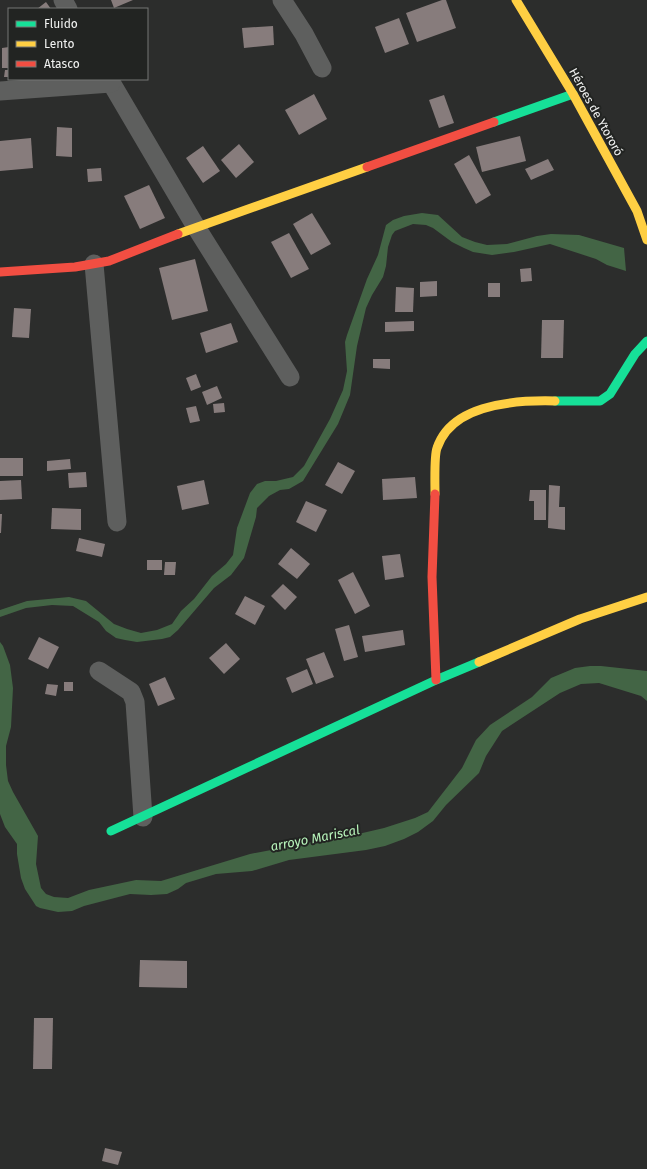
<svg xmlns="http://www.w3.org/2000/svg" width="647" height="1169" font-family="'Fira Sans',sans-serif">
	<style>
		.water { fill: #436545 }
		.building { fill: #877c7c }
		.lines { fill: none; stroke-linecap: round; stroke-linejoin: round }
		.street { stroke: #5e5f5e; stroke-width: 19 }
		.fast { stroke: #16e098; stroke-width: 9 }
		.slow { stroke: #ffcf43; stroke-width: 9 }
		.jam { stroke: #f24e42; stroke-width: 9 }
		.labels { text-anchor: middle; dominant-baseline: central; stroke-width: 4; stroke-linejoin: round; paint-order: stroke }
		.street-label { font-size: 12px; fill: #f2f3f2; stroke: #222422 }
		.water-label { font-size: 13px; font-style: italic; fill: #b8f5bb; stroke: #222422 }
	</style>
	<rect width="100%" height="100%" fill="#2c2d2c"/>
	<g class="water">
		<path d="M422,213l16,2 24,22 13,5 12,3 20,-1 30,-8 14,-2 28,1 45,13 2,23 -19,-6 -11,-6 -46,-15 -36,8 -22,3 -19,-3 -9,-4 -12,-6 -19,-14 -7,-3 -13,-1 -18,7 -3,4 -4,12 -2,19 -3,11 -11,18 -6,13 -9,38 -7,49 -12,29 -35,57 -14,8 -9,1 -11,6 -12,12 -1,9 -12,41 -13,17 -17,13 -36,42 -8,7 -8,2 -25,3 -12,-2 -9,-2 -10,-7 -7,-9 -26,-16 -21,-1 -26,3 -26,9v-7l27,-9 42,-4 17,4 28,23 13,5 14,4 16,-3 15,-6 9,-13 13,-12 18,-23 14,-12 7,-9 4,-27 13,-35 7,-9 8,-3h11l17,-4 11,-11 26,-47 13,-29 4,-19 -2,-29 2,-7 20,-56 11,-24 8,-30 7,-5 11,-4z"/>
		<path d="M0,642l3,4 7,19 3,23 -2,39 -5,19v19l2,16 5,11 25,44 -2,28 5,24 5,6 8,3 14,1 21,-8 47,-10 25,1 89,-27 53,-10 38,-9h13l30,-7 31,-10 13,-6 34,-44 14,-28 14,-15 42,-28 19,-19 24,-10 15,-2h11l46,5v30l-6,-5 -42,-13 -18,1 -21,9 -58,38 -16,25 -7,17 -33,32 -13,16 -15,11 -14,7 -19,7 -19,4 -77,10 -37,11 -36,3 -30,9 -8,6 -11,5 -16,1 -21,-1 -46,12 -12,5 -14,1 -18,-4 -4,-2 -11,-17 -4,-11 -4,-24v-10l-12,-17 -5,-13z"/>
	</g>
	<g class="building">
		<path d="M111,0h22l-19,8z"/>
		<path d="M442,0h4l10,28 -39,14 -11,-29z"/>
		<path d="M46,2l5,7h-14z"/>
		<path d="M399,18l10,26 -24,9 -10,-26z"/>
		<path d="M273,26l1,19 -30,3 -2,-20z"/>
		<path d="M9,47v21h-7v-20z"/>
		<path d="M5,70h4v7h-5z"/>
		<path d="M314,94l13,25 -28,16 -14,-25z"/>
		<path d="M444,95l10,28 -15,5 -10,-28z"/>
		<path d="M57,127l15,1v29l-16,-1z"/>
		<path d="M520,136l6,25 -44,11 -6,-25z"/>
		<path d="M31,138l2,30 -33,3v-30z"/>
		<path d="M239,144l15,18 -18,16 -15,-18z"/>
		<path d="M203,146l17,25 -17,12 -17,-25z"/>
		<path d="M469,155l22,40 -15,9 -22,-40z"/>
		<path d="M548,159l6,11 -23,10 -6,-11z"/>
		<path d="M101,168l1,13 -14,1 -1,-13z"/>
		<path d="M149,185l16,33 -25,11 -16,-33z"/>
		<path d="M312,213l19,31 -20,11 -18,-31z"/>
		<path d="M289,233l20,36 -18,9 -20,-36z"/>
		<path d="M195,259l13,52 -36,9 -13,-52z"/>
		<path d="M531,268l1,13 -11,1 -1,-13z"/>
		<path d="M437,281v15l-17,1v-15z"/>
		<rect x="488" y="283" width="12" height="14"/>
		<path d="M396,287l18,1 -1,24h-18z"/>
		<path d="M14,308l17,1 -2,29 -17,-1z"/>
		<path d="M542,320h22l-1,38h-22z"/>
		<path d="M414,321v10l-29,1v-10z"/>
		<path d="M231,323l7,19 -32,11 -6,-20z"/>
		<path d="M373,359h17v10l-17,-1z"/>
		<path d="M196,374l5,13 -10,4 -5,-13z"/>
		<path d="M217,386l5,12 -15,7 -5,-13z"/>
		<path d="M224,403l1,9 -11,1 -1,-9z"/>
		<path d="M196,406l4,15 -10,2 -4,-15z"/>
		<rect x="0" y="458" width="23" height="18"/>
		<path d="M70,459l1,10 -24,2v-10z"/>
		<path d="M338,462l17,9 -13,23 -17,-9z"/>
		<path d="M86,472l1,15 -18,1 -1,-15z"/>
		<path d="M415,477l2,21 -34,2 -1,-21z"/>
		<path d="M21,480l1,19 -22,1v-19z"/>
		<path d="M204,480l5,24 -27,6 -5,-24z"/>
		<path d="M549,485l11,1 -1,21h6v23l-17,-2z"/>
		<path d="M530,490h16v30h-12v-19h-5z"/>
		<path d="M306,501l21,9 -11,22 -20,-10z"/>
		<path d="M52,508l29,1v21l-30,-1z"/>
		<path d="M0,514h2l-1,19h-1z"/>
		<path d="M79,538l26,6 -3,13 -26,-6z"/>
		<path d="M291,548l19,16 -13,15 -19,-15z"/>
		<path d="M400,554l4,23 -19,3 -3,-24z"/>
		<rect x="147" y="560" width="15" height="10"/>
		<path d="M165,562h11l-1,13h-11z"/>
		<path d="M353,572l17,34 -15,8 -17,-34z"/>
		<path d="M283,584l14,13 -12,13 -14,-14z"/>
		<path d="M245,596l20,10 -10,19 -20,-11z"/>
		<path d="M349,625l9,32 -14,4 -9,-32z"/>
		<path d="M403,630l2,15 -40,7 -3,-16z"/>
		<path d="M39,637l20,10 -11,22 -20,-10z"/>
		<path d="M226,643l14,16 -16,15 -15,-16z"/>
		<path d="M324,652l10,25 -18,7 -10,-25z"/>
		<path d="M307,669l6,15 -21,9 -6,-15z"/>
		<path d="M165,677l10,22 -17,7 -9,-22z"/>
		<rect x="64" y="682" width="9" height="9"/>
		<path d="M47,684l11,1 -2,11 -11,-2z"/>
		<path d="M140,960l47,1v27l-48,-1z"/>
		<path d="M34,1018h19l-1,51h-19z"/>
		<path d="M105,1148l17,4 -4,13 -16,-4z"/>
	</g>
	<g class="lines">
		<g class="street">
			<path d="M63,0l5,9"/>
			<path d="M282,0l22,34 18,34"/>
			<path d="M109,79l87,148 94,150"/>
			<path d="M0,91l111,-8"/>
			<path d="M94,264l23,258"/>
			<path d="M99,671l32,21 4,10 8,115"/>
		</g>
		<g class="fast">
			<path d="M494,122l79,-28"/>
			<path d="M555,401h45l10,-7 25,-40 12,-13"/>
			<path d="M111,831l325,-151 43,-18"/>
		</g>
		<g class="slow">
			<path d="M516,0l57,94 64,117 10,29"/>
			<path d="M178,234l189,-67"/>
			<path d="M435,494c0,-10 -1,-38 2,-46 15,-45 79,-48 118,-47"/>
			<path d="M479,662l101,-43 67,-22"/>
		</g>
		<g class="jam">
			<path d="M367,167l127,-45"/>
			<path d="M0,272l75,-5 34,-6 69,-27"/>
			<path d="M435,494l-3,83 4,103"/>
		</g>
	</g>
	<g class="labels">
		<g class="street-label">
			<text transform="translate(596 112) rotate(61)">Héroes de Ytororó</text>
		</g>
		<g class="water-label">
			<text transform="translate(315 838) rotate(-11)">arroyo Mariscal</text>
		</g>
	</g>
	<rect x="8" y="8" width="140" height="72" fill="#222422" stroke="#757775"/>
	<rect x="16" y="21" width="20" height="6" fill="#16e098" stroke="#757775"/>
	<text x="44" y="28" font-size="12" fill="#f2f3f2">Fluido</text>
	<rect x="16" y="41" width="20" height="6" fill="#ffcf43" stroke="#757775"/>
	<text x="44" y="48" font-size="12" fill="#f2f3f2">Lento</text>
	<rect x="16" y="61" width="20" height="6" fill="#f24e42" stroke="#757775"/>
	<text x="44" y="68" font-size="12" fill="#f2f3f2">Atasco</text>
</svg>
